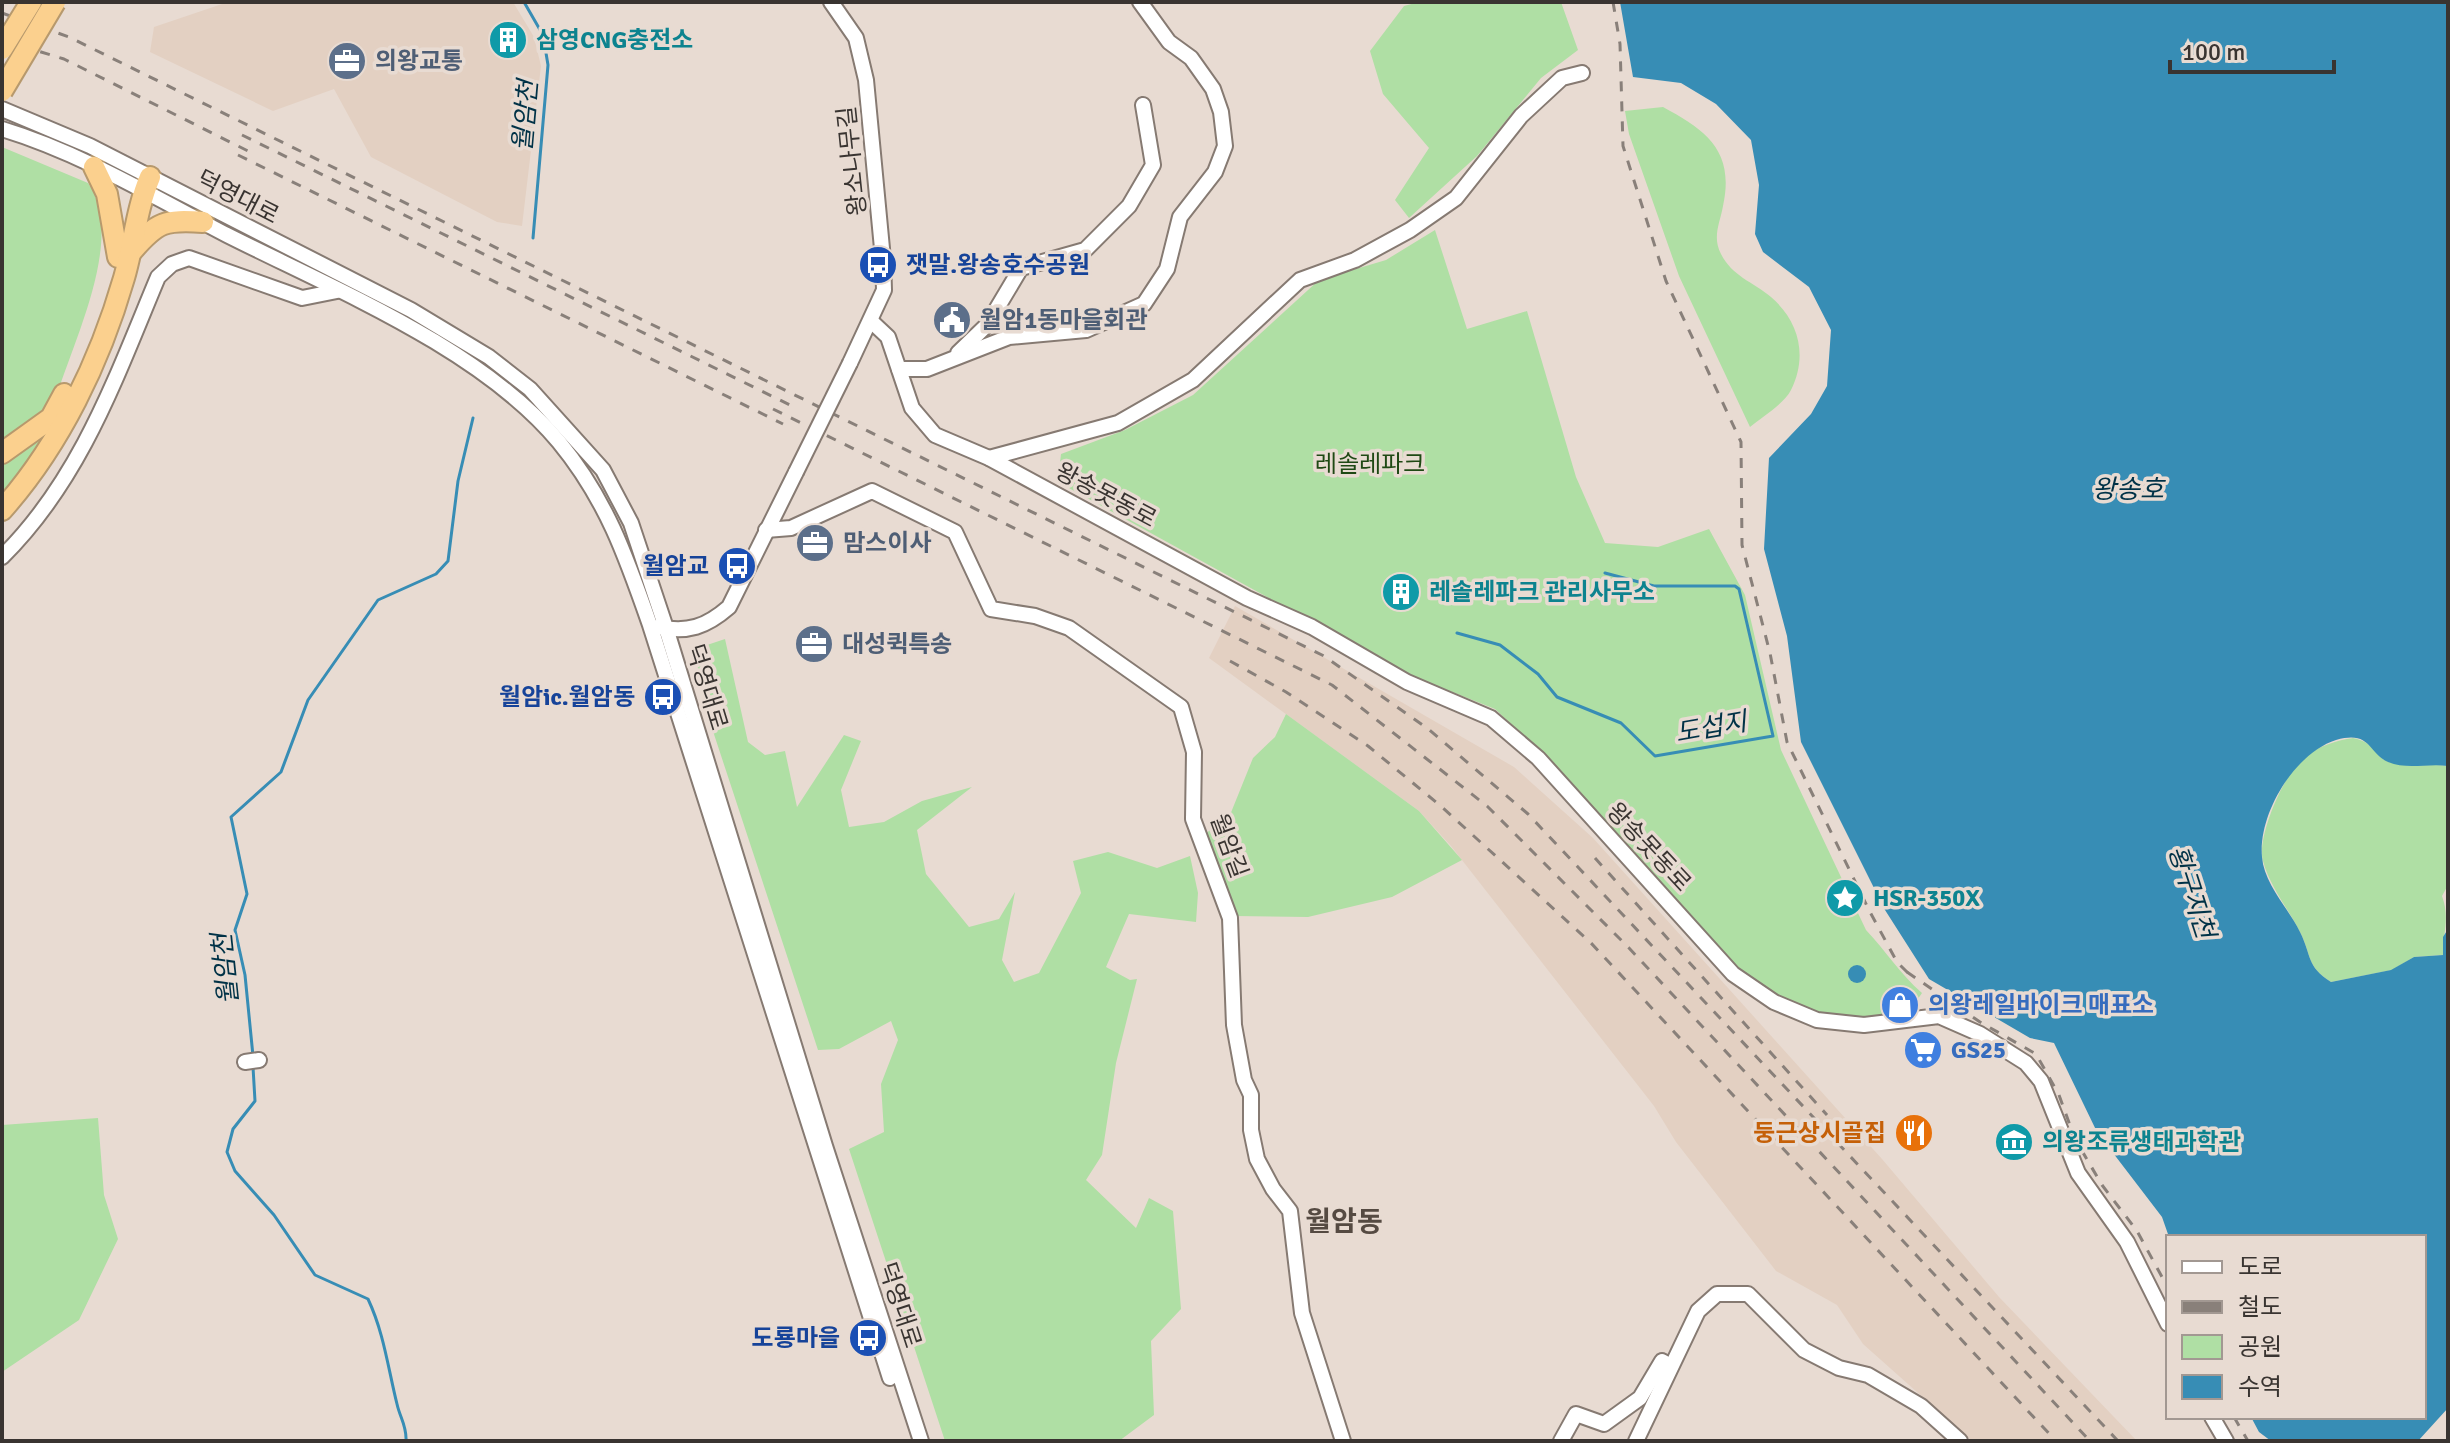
<svg xmlns="http://www.w3.org/2000/svg" width="2450" height="1443" font-family="Signika,'Noto Sans KR',sans-serif">
	<style>
		.built { fill: #e3d0c2 }
		.green { fill: #afdfa4 }
		.water { fill: #378db5 }
		.lines { fill: none; stroke-linecap: round; stroke-linejoin: round }
		.stream { stroke: #378db5; stroke-width: 3 }
		.minor-casing { stroke: #867a72; stroke-width: 18 }
		.highway-casing { stroke: #b7996d; stroke-width: 24 }
		.minor { stroke: #fff; stroke-width: 14 }
		.highway { stroke: #fbd08e; stroke-width: 20 }
		.rail { stroke: #89807a; stroke-width: 3; stroke-dasharray: 10 10; stroke-linecap: butt }
		.minor-bridge-casing { stroke: #867a72; stroke-width: 18; stroke-linecap: butt }
		.highway-bridge-casing { stroke: #b7996d; stroke-width: 24; stroke-linecap: butt }
		.minor-bridge { stroke: #fff; stroke-width: 14 }
		.highway-bridge { stroke: #fbd08e; stroke-width: 20 }
		.labels { text-anchor: middle; dominant-baseline: central; stroke-width: 7; stroke-linejoin: round; paint-order: stroke }
		.culture-label { font-size: 24px; font-weight: bold; fill: #0d838f; stroke: #e8dbd2; text-anchor: start }
		.service-label { font-size: 24px; font-weight: bold; fill: #4e5e75; stroke: #e8dbd2; text-anchor: start }
		.street-label { font-size: 24px; fill: #393431; stroke: #e8dbd2 }
		.transit-label { font-size: 24px; font-weight: bold; fill: #164399; stroke: #e8dbd2; text-anchor: end }
		.park-label { font-size: 24px; fill: #1f4914; stroke: #e8dbd2 }
		.shop-label { font-size: 24px; font-weight: bold; fill: #366cbe; stroke: #e8dbd2; text-anchor: start }
		.food-label { font-size: 24px; font-weight: bold; fill: #c56008; stroke: #e8dbd2; text-anchor: end }
		.water-label { font-size: 26px; font-style: italic; fill: #003247; stroke: #e8dbd2 }
		.quarter-label { font-size: 28px; font-weight: bold; fill: #554a42; stroke: #e8dbd2 }
	</style>
	<rect width="100%" height="100%" fill="#e8dbd2"/>
	<g class="built">
		<path d="M228,2h285l21,35 7,29 -19,160 -25,-4 -126,-65 -37,-68 -61,22 -123,-59 4,-25z"/>
		<path d="M1235,606l279,161 79,71 289,321 117,138 138,144h-165l-109,-97 -26,-39 -61,-34 -100,-129 -22,-36 -203,-260 -32,-35 -210,-153z"/>
	</g>
	<g class="green">
		<path d="M1419,2h142l17,48 -37,28 -64,78 -68,62 -14,-18 34,-52 -46,-54 -13,-43 34,-45z"/>
		<path d="M1663,107c43,23 72,44 60,99 -3,17 -11,31 -2,48 11,22 32,28 50,43 28,24 37,59 20,93 -7,14 -29,27 -41,37l-71,-151 -50,-142 -4,-23z"/>
		<path d="M2,147l86,36c38,53 -14,156 -31,212l-14,16 -41,32z"/>
		<path d="M1435,230l32,99 60,-18 49,166 29,66 53,4 51,-18 36,66 36,155 85,180c20,21 34,44 56,63 -25,42 -113,22 -150,3 -13,-6 -24,-18 -35,-26l-196,-218 -46,-43 -88,-35 -349,-192 3,-28 64,-24 68,-35 126,-115 67,-20z"/>
		<path d="M58,418l-56,80v-37l28,-16z"/>
		<path d="M725,639l23,103 17,13 20,-4 12,56 47,-72 17,6 -20,49 8,37 35,-5 38,-21 50,-14 -55,43 9,44 43,53 30,-8 16,-27 -13,68 12,22 25,-9 42,-80 -8,-32 35,-9 49,16 33,-12 8,37 -2,29 -67,-8 -23,53 24,13 7,-1 -21,84 -14,92 -16,25 50,48 13,-30 24,13 8,98 -30,32 3,74 -35,26h-174l-96,-292 35,-17 -3,-48 17,-44 -7,-19 -52,28 -21,1 -110,-334 -12,-57 5,-12z"/>
		<path d="M1286,714l133,97 43,49 -70,37 -84,20 -74,-1 -10,-37 -19,-45 25,-19 23,-57 22,-21z"/>
		<path d="M2353,738c24,5 20,18 36,24 20,7 39,1 59,4v119l-6,11c8,22 1,36 1,59l-29,2 -22,13 -61,12c-25,-16 -19,-26 -31,-50 -12,-24 -30,-45 -37,-71 -7,-24 23,-93 44,-106 13,-9 30,-15 46,-17z"/>
		<path d="M98,1118l6,77 14,44 -39,81 -77,52v-247z"/>
	</g>
	<g class="water">
		<path d="M1620,2h828v764c-20,-3 -41,4 -60,-4 -20,-9 -17,-32 -52,-22 -41,13 -78,73 -74,117 2,27 27,52 38,75 12,24 6,34 31,50l60,-12 23,-13 29,-2v-18l5,-8v479l-30,33h-147l-12,-9 -8,-15h173v-180h-255l-7,-20 -65,-85 -43,-89 -24,-5 -101,-59 -44,-69 -84,-168 -14,-106 -23,-87 5,-91 42,-44 16,-28 4,-56 -22,-43 -46,-35 -8,-18 4,-49 -8,-45 -35,-36 -35,-21 -48,-6z"/>
		<circle cx="1857" cy="974" r="9"/>
	</g>
	<g class="lines">
		<g class="stream">
			<path d="M524,2l19,33 5,30 -15,173"/>
			<path d="M1457,633l43,12 38,29 19,23 64,26 34,33 118,-20 -34,-147 -4,-3h-81l-49,-13"/>
			<path d="M253,1056l-8,-81 -10,-45 12,-36 -16,-77 50,-45 27,-72 70,-100 58,-26 12,-13 10,-80 15,-63"/>
			<path d="M253,1067l2,34 -22,28 -6,23 8,19 39,44 41,60 53,24c16,34 20,69 29,105 3,14 10,22 9,37"/>
		</g>
		<defs>
			<g id="minor">
				<path d="M831,2l25,36 10,42 17,179 1,31 -34,73"/>
				<path d="M2,109l88,37 321,164 78,47 41,32 73,81 28,53 35,105 159,518 96,295"/>
				<path d="M2,129c79,24 152,68 225,106 107,54 255,114 332,207 47,57 67,114 91,183l240,753"/>
				<path d="M872,322l16,15 24,71 23,27 54,23 258,140 65,29 95,55 84,36 47,40 195,216 41,28 43,18 47,5 75,-9 41,18 46,29 15,18 37,92 49,69 41,82"/>
				<path d="M958,353l29,-28 34,-57 64,-18 44,-44 24,-41 -10,-60"/>
				<path d="M899,369h28l82,-32 77,-7 58,-26 23,-35 13,-52 35,-45 10,-26 -4,-34 -8,-23 -22,-31 -22,-16 -29,-40"/>
				<path d="M989,458l129,-35 75,-43 107,-100 55,-20 55,-30 46,-32 65,-82 41,-38 20,-5"/>
				<path d="M766,530l25,-2 81,-37 83,41 36,77 44,7 34,12 112,79 13,45 -1,67 37,99 4,107 10,55 7,15v35l6,29 16,30 17,22 12,102 41,128"/>
				<path d="M2,557c79,-78 114,-180 156,-280l14,-13 17,-6 113,40 35,-7"/>
				<path d="M658,627c30,6 48,0 71,-20l67,-135"/>
				<path d="M245,1062l14,-2"/>
				<path d="M2212,1417l14,24"/>
				<path d="M1561,1441l15,-27 28,10 36,-26 22,-37 9,5"/>
				<path d="M1636,1441l62,-130 19,-17h31l56,56 35,18 29,7 53,31 39,35"/>
			</g>
			<g id="highway">
				<path d="M94,167l13,27 11,63"/>
				<path d="M132,251c25,-29 33,-32 71,-29"/>
				<path d="M2,453l49,-35 13,-24"/>
				<path d="M2,510c58,-65 98,-149 122,-232 10,-34 12,-68 26,-101"/>
			</g>
		</defs>
		<use href="#minor" class="minor-casing"/>
		<use href="#highway" class="highway-casing"/>
		<use href="#minor" class="minor"/>
		<use href="#highway" class="highway"/>
		<g class="rail">
			<path d="M1613,2l7,42 3,102 43,135 75,161 1,103 28,108 17,89 83,170 27,50 16,16"/>
			<path d="M2,13l67,24 1255,619 103,72 101,86 590,627"/>
			<path d="M2,40l62,19 188,94"/>
			<path d="M242,135l552,272"/>
			<path d="M238,155l545,269"/>
			<path d="M773,409l559,276 155,121 142,142 461,493"/>
			<path d="M1230,661l56,31 82,54 74,61 149,136 465,498"/>
			<path d="M1595,858l232,257"/>
			<path d="M1907,972l73,50 56,32 23,41 16,44 27,46 35,46 31,57"/>
			<path d="M2234,1417l14,24"/>
		</g>
		<defs>
			<path id="minor-bridge" d="M796,472l54,-109"/>
			<g id="highway-bridge">
				<path d="M2,49l29,-47"/>
				<path d="M2,91l53,-89"/>
			</g>
		</defs>
		<use href="#minor-bridge" class="minor-bridge-casing"/>
		<use href="#highway-bridge" class="highway-bridge-casing"/>
		<use href="#minor-bridge" class="minor-bridge"/>
		<use href="#highway-bridge" class="highway-bridge"/>
	</g>
	<defs>
		<symbol id="building-disc" viewBox="-11 -11 22 22"><circle r="9.5" fill="#0f9aa8" stroke="#e8dbd2"/><path d="M-4-6H4V6H1V3H-1V6H-4ZM-2.5-4.3h1.7v1.8h-1.7ZM.8-4.3h1.7v1.8H.8ZM-2.5-1h1.7V.8h-1.7ZM.8-1h1.7V.8H.8Z" fill="#fff"/></symbol>
		<symbol id="office-disc" viewBox="-11 -11 22 22"><circle r="9.5" fill="#5c6f8a" stroke="#e8dbd2"/><path d="M-6-3h4V-5.5h4V-3h4V5H-6ZM-1-4.5V-3h2v-1.5ZM-6 0V1H6V0Z" fill="#fff"/></symbol>
		<symbol id="bus-disc" viewBox="-11 -11 22 22"><circle r="9.5" fill="#1a4fb4" stroke="#e8dbd2"/><path d="M-5-6H5V4H4V6H2V4H-2V6H-4V4H-5ZM-3.5-4V0h7V-4ZM-3.5 1.2v1.5H-2V1.2ZM2 1.2v1.5H3.5V1.2Z" fill="#fff"/></symbol>
		<symbol id="civic-disc" viewBox="-11 -11 22 22"><circle r="9.5" fill="#5c6f8a" stroke="#e8dbd2"/><path d="M-.6-6.5H3V-4.5H.6V-3L4-1V1h2V6H-6V1h2V-1L-.6-3ZM-1.2 2.5V6h2.4V2.5Z" fill="#fff"/></symbol>
		<symbol id="sight-disc" viewBox="-11 -11 22 22"><circle r="9.5" fill="#0f9aa8" stroke="#e8dbd2"/><path d="M0-6L1.8-2.2L6-1.7L2.9 1.2L3.7 5.4L0 3.3L-3.7 5.4L-2.9 1.2L-6-1.7L-1.8-2.2Z" fill="#fff"/></symbol>
		<symbol id="shop-disc" viewBox="-11 -11 22 22"><circle r="9.5" fill="#3f7fe0" stroke="#e8dbd2"/><path d="M-5-2.5h2.3a2.7 3.5 0 0 1 5.4 0H5L5.5 6h-11ZM-1.5-2.5h3a1.5 2.3 0 0 0-3 0Z" fill="#fff"/></symbol>
		<symbol id="supermarket-disc" viewBox="-11 -11 22 22"><circle r="9.5" fill="#3f7fe0" stroke="#e8dbd2"/><path d="M-6-5.5h2.5l.6 2H6L4.5 2H-2.5L-4.4-4H-6ZM-1.5 3.2a1.3 1.3 0 1 0 .1 0ZM3 3.2a1.3 1.3 0 1 0 .1 0Z" fill="#fff"/></symbol>
		<symbol id="restaurant-disc" viewBox="-11 -11 22 22"><circle r="9.5" fill="#e8710a" stroke="#e8dbd2"/><path d="M-5-6h1v4h1v-4h1v4h1v-4h1v5L-1.5 .5V6h-2V.5L-5-1ZM5-6V6H3V1.5H1.5Q1.5-4 5-6Z" fill="#fff"/></symbol>
		<symbol id="museum-disc" viewBox="-11 -11 22 22"><circle r="9.5" fill="#0f9aa8" stroke="#e8dbd2"/><path d="M0-6L6-3V-2H-6V-3ZM-5-1h2V3h-2ZM-1-1h2V3h-2ZM3-1h2V3H3ZM-6 4H6V6H-6Z" fill="#fff"/></symbol>
	</defs>
	<g fill-rule="evenodd">
		<use href="#building-disc" x="486" y="18" width="44" height="44"/>
		<use href="#office-disc" x="325" y="39" width="44" height="44"/>
		<use href="#bus-disc" x="856" y="243" width="44" height="44"/>
		<use href="#civic-disc" x="930" y="298" width="44" height="44"/>
		<use href="#office-disc" x="793" y="521" width="44" height="44"/>
		<use href="#bus-disc" x="715" y="544" width="44" height="44"/>
		<use href="#building-disc" x="1379" y="570" width="44" height="44"/>
		<use href="#office-disc" x="792" y="622" width="44" height="44"/>
		<use href="#bus-disc" x="641" y="675" width="44" height="44"/>
		<use href="#sight-disc" x="1823" y="876" width="44" height="44"/>
		<use href="#shop-disc" x="1878" y="983" width="44" height="44"/>
		<use href="#supermarket-disc" x="1901" y="1028" width="44" height="44"/>
		<use href="#restaurant-disc" x="1892" y="1111" width="44" height="44"/>
		<use href="#museum-disc" x="1992" y="1120" width="44" height="44"/>
		<use href="#bus-disc" x="846" y="1316" width="44" height="44"/>
	</g>
	<g class="labels">
		<g class="culture-label">
			<text x="536" y="40">삼영CNG충전소</text>
			<text x="1429" y="592">레솔레파크 관리사무소</text>
			<text x="1873" y="898">HSR-350X</text>
			<text x="2042" y="1142">의왕조류생태과학관</text>
		</g>
		<g class="service-label">
			<text x="375" y="61">의왕교통</text>
			<text x="980" y="320">월암1동마을회관</text>
			<text x="843" y="543">맘스이사</text>
			<text x="842" y="644">대성퀵특송</text>
		</g>
		<g class="street-label">
			<text transform="translate(852 161) rotate(-96)">왕소나무길</text>
			<text transform="translate(238 197) rotate(27)">덕영대로</text>
			<text transform="translate(1106 495) rotate(28)">왕송못동로</text>
			<text transform="translate(707 687) rotate(73)">덕영대로</text>
			<text transform="translate(1229 846) rotate(70)">월암길</text>
			<text transform="translate(1649 847) rotate(47)">왕송못동로</text>
			<text transform="translate(900 1305) rotate(72)">덕영대로</text>
		</g>
		<g class="transit-label">
			<text x="906" y="265" text-anchor="start">잿말.왕송호수공원</text>
			<text x="709" y="566">월암교</text>
			<text x="635" y="697">월암ic.월암동</text>
			<text x="840" y="1338">도룡마을</text>
		</g>
		<g class="park-label">
			<text x="1370" y="464">레솔레파크</text>
		</g>
		<g class="shop-label">
			<text x="1928" y="1005">의왕레일바이크 매표소</text>
			<text x="1951" y="1050">GS25</text>
		</g>
		<g class="food-label">
			<text x="1886" y="1133">둥근상시골집</text>
		</g>
		<g class="water-label">
			<text transform="translate(526 116) rotate(-85)">월암천</text>
			<text x="2128" y="490">왕송호</text>
			<text transform="translate(1711 728) rotate(-10)">도섭지</text>
			<text transform="translate(2191 892) rotate(72)">황구지천</text>
			<text transform="translate(226 969) rotate(-96)">월암천</text>
		</g>
		<g class="quarter-label">
			<text x="1344" y="1222">월암동</text>
		</g>
	</g>
	<rect width="2450" height="1443" fill="none" stroke="#393431" stroke-width="8"/>
	<rect x="2166" y="1235" width="260" height="184" fill="#e8dbd2" stroke="#a29892" stroke-width="2"/>
	<rect x="2182" y="1261" width="40" height="12" fill="#ffffff" stroke="#a29892" stroke-width="2"/>
	<text x="2238" y="1275" font-size="24" fill="#393431">도로</text>
	<rect x="2182" y="1301" width="40" height="12" fill="#89807a" stroke="#a29892" stroke-width="2"/>
	<text x="2238" y="1315" font-size="24" fill="#393431">철도</text>
	<rect x="2182" y="1335" width="40" height="24" fill="#afdfa4" stroke="#a29892" stroke-width="2"/>
	<text x="2238" y="1355" font-size="24" fill="#393431">공원</text>
	<rect x="2182" y="1375" width="40" height="24" fill="#378db5" stroke="#a29892" stroke-width="2"/>
	<text x="2238" y="1395" font-size="24" fill="#393431">수역</text>
	<path d="M2170 60v12h164v-12" fill="none" stroke="#393431" stroke-width="4"/>
	<text x="2182" y="60" font-size="24" fill="#393431" stroke="#e8dbd2" stroke-width="6" paint-order="stroke">100 m</text>
</svg>
